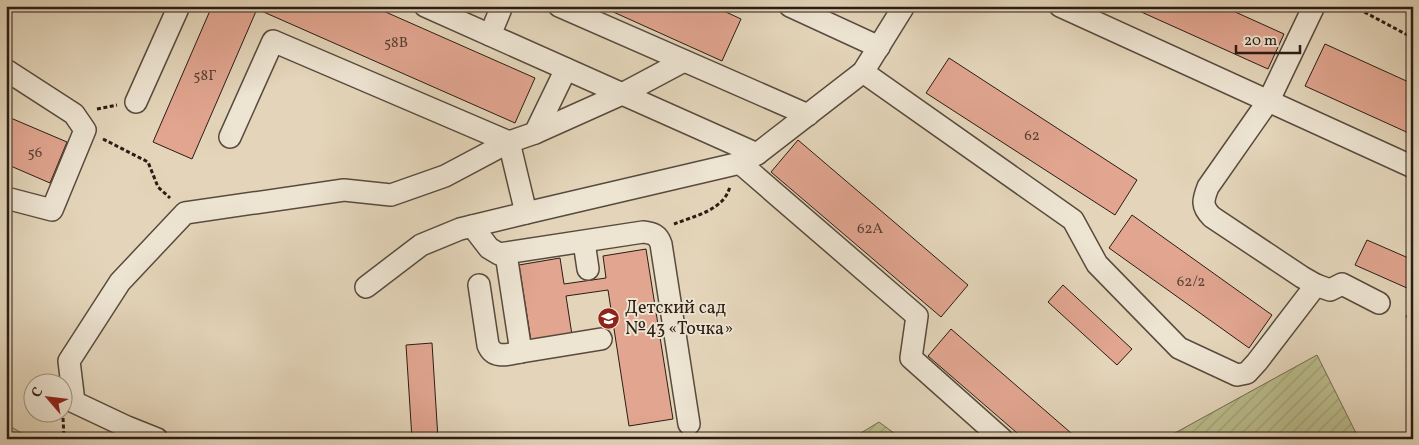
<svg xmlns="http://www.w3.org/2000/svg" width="1419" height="445" font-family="Vollkorn,serif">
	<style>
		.forest { fill: url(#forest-firs); stroke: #726c50 }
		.garden { fill: url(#garden-furrows); stroke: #726c50 }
		.building { fill: #e1a590; stroke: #2a1d14 }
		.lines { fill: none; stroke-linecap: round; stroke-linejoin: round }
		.minor-casing { stroke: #584b3e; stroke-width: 24 }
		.path { stroke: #2a1d14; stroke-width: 3; stroke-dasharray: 4 2.5; stroke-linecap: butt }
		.minor { stroke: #ede4d2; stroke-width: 21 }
		.labels { text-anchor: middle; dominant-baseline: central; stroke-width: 4; stroke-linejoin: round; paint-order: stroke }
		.number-label { font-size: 15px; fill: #583f33 }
		.poi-label { font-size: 18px; fill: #2a1d14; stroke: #ede4d2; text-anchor: start }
	</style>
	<defs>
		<pattern id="forest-firs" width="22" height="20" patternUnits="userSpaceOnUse" patternTransform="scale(1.25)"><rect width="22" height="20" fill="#babc8c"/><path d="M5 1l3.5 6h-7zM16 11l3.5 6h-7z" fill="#a0a178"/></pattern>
		<pattern id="garden-furrows" width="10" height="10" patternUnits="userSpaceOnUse" patternTransform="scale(1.25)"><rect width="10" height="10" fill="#babc8c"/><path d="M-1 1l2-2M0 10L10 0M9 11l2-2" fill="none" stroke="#a0a178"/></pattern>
	</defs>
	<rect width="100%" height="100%" fill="#e4d5ba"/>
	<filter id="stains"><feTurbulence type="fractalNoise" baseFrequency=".004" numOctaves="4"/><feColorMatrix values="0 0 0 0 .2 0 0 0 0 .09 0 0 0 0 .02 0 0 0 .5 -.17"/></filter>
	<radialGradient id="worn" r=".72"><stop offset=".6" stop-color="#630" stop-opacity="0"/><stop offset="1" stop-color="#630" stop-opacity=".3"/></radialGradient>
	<path class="forest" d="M6,424l26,15h-26z"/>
	<g class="garden">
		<path d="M1317,355l42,84h-195z"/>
		<path d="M879,422l23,17h-51z"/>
	</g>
	<g class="building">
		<path d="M212,6h38l7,3 -65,150 -39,-17z"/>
		<path d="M250,6h122l163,72 -20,45z"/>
		<path d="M600,6h113l28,13 -19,42z"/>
		<path d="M1128,6h94l62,28 -16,35z"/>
		<path d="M1325,44l88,40v51l-108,-49z"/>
		<path d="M949,58l188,122 -22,35 -189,-122z"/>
		<path d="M6,116l61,26 -17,41 -44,-19z"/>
		<path d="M798,140l170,145 -27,32 -170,-145z"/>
		<path d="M1132,215l140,100 -23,33 -140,-100z"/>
		<path d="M1367,240l46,20v15l-6,13 -52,-23z"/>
		<path d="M646,249l27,170 -44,7 -21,-136 -42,6 6,39 -41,6 -12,-76 41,-7 4,26 42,-6 -3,-22z"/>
		<path d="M1063,285l69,64 -15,16 -69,-63z"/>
		<path d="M1413,302v18l-7,-3z"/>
		<path d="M951,329l127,110h-54l-96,-83z"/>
		<path d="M432,343l6,96h-26l-6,-94z"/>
	</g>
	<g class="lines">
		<defs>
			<g id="minor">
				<path d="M425,6l332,148"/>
				<path d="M559,6l249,109"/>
				<path d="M790,6l89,41"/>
				<path d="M1060,6l353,161"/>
				<path d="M490,35l12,-29"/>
				<path d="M6,70l68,44 11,16 -33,80 -46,-12"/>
				<path d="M863,72l210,148 24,44 82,84 58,27 10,-2 10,-11 59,-77 -14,-8 -90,-60c-11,-11 -9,-17 -4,-30l61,-87 45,-94"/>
				<path d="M136,102l43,-96"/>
				<path d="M535,133l87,-39 62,-33"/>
				<path d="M230,137l43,-96 236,101 26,-9 31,-64"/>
				<path d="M740,163l177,153 -6,42 91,81"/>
				<path d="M526,213l214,-50 17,-9 106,-82 41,-66"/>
				<path d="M472,226l17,22 10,6 144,-22c10,1 15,3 18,12l28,180"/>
				<path d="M584,242l4,27"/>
				<path d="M506,254l15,98 80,-13"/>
				<path d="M479,285l9,60c6,15 21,9 33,7"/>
				<path d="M1316,285l14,5 12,-6 37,19"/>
				<path d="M157,439l-30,-12 -53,-25 -5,-41 51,-79 65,-69 159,-23 47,5 54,-19 64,-34 17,71 -66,16 -39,16 -55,42"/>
			</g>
		</defs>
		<use href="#minor" class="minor-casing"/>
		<g class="path">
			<path d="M1353,6l60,32"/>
			<path d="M97,109l20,-4"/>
			<path d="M103,139l45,23 10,25 12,11"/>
			<path d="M674,224c20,-8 51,-14 56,-38"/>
			<path d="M63,418l1,19 2,2"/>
		</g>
		<use href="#minor" class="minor"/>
	</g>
	<defs>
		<symbol id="school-disc" viewBox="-11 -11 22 22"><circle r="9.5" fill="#8f2418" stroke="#ede4d2"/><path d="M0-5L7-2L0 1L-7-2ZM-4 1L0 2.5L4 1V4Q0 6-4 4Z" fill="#fff"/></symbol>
	</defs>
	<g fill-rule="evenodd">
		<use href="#school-disc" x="596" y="306" width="25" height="25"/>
	</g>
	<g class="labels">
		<g class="number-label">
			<text x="396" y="43">58В</text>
			<text x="205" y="76">58Г</text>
			<text x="1032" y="136">62</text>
			<text x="35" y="153">56</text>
			<text x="870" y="229">62А</text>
			<text x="1191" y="282">62/2</text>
		</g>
		<g class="poi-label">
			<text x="625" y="308">Детский сад<tspan x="625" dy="21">№43 «Точка»</tspan></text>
		</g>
	</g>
	<rect width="1419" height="445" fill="none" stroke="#e4d5ba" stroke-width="25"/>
	<rect x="8" y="8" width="1404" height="430" fill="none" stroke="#2a1d14" stroke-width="2.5"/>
	<rect x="12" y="12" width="1394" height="420" fill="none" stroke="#2a1d14"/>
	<g transform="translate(48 398) rotate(298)"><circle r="24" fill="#ede4d2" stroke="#9f9486"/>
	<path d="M0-4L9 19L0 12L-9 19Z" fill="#8f2418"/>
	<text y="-8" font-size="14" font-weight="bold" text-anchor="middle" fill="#2a1d14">С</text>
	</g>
	<path d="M1236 45v8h64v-8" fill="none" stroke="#2a1d14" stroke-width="2.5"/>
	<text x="1244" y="45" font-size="15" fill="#2a1d14" stroke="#ede4d2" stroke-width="4" paint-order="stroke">20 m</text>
	<rect width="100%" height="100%" filter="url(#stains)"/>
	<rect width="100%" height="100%" fill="url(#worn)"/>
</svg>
